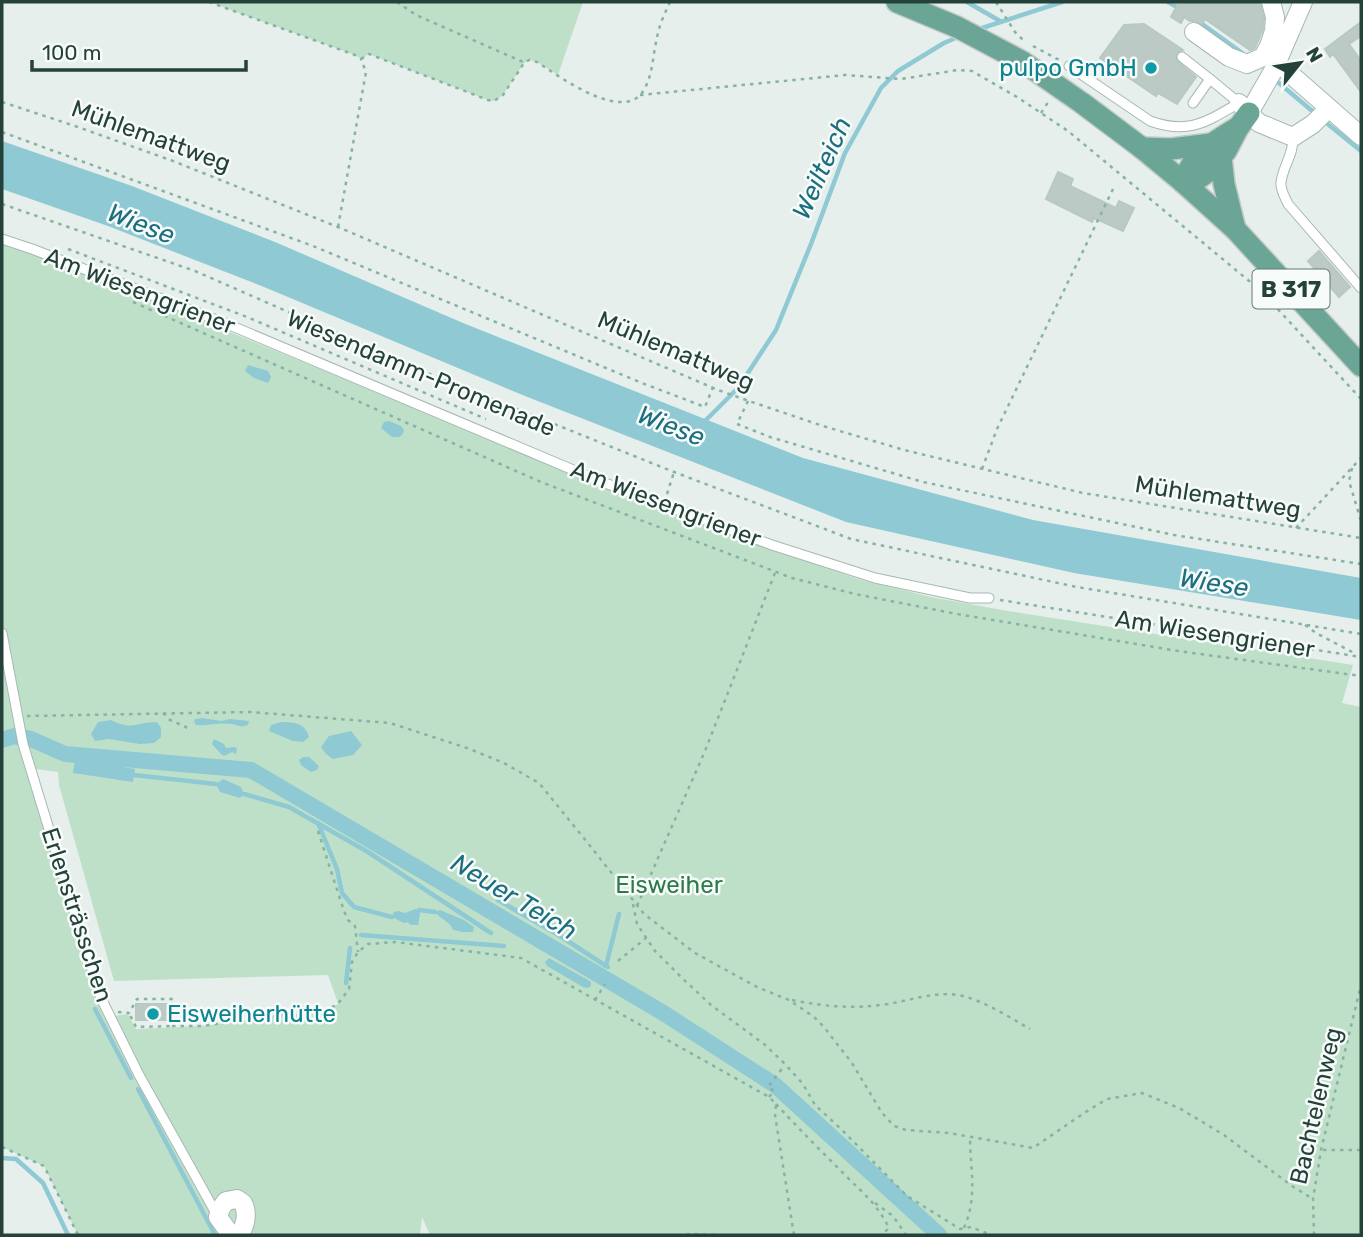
<svg xmlns="http://www.w3.org/2000/svg" width="1363" height="1237" font-family="Rubik,sans-serif">
	<style>
		.green { fill: #bfe0c8; fill-rule: evenodd }
		.water { fill: #8ec9d4 }
		.lines { fill: none; stroke-linecap: round; stroke-linejoin: round }
		.stream { stroke: #8ec9d4; stroke-width: 4.5 }
		.canal { stroke: #8ec9d4; stroke-width: 16 }
		.building { fill: #bbcac4; stroke: #b8c9c2; stroke-width: 2 }
		.lane-casing { stroke: #a8b8b2; stroke-width: 11 }
		.street-casing { stroke: #a8b8b2; stroke-width: 20 }
		.primary-casing { stroke: #c2cac8; stroke-width: 24 }
		.path { stroke: #86b3a5; stroke-width: 2.5; stroke-dasharray: 3.5 5; stroke-linecap: butt }
		.lane { stroke: #fff; stroke-width: 9 }
		.street { stroke: #fff; stroke-width: 18 }
		.primary { stroke: #6aa596; stroke-width: 21 }
		.culture-dot { fill: #0f9aa8; stroke: #f7fbf9; stroke-width: 2.5 }
		.labels { text-anchor: middle; dominant-baseline: central; stroke-width: 5; stroke-linejoin: round; paint-order: stroke }
		.shield { fill: #f7fbf9; stroke: #637a73; stroke-width: 2 }
		.shield-label { font-size: 23px; font-weight: bold; fill: #24423a }
		.culture-label { font-size: 24px; fill: #0d838f; stroke: #f7fbf9; text-anchor: end }
		.street-label { font-size: 24px; fill: #24423a; stroke: #f7fbf9 }
		.park-label { font-size: 24px; fill: #2d7a4b; stroke: #f7fbf9 }
		.water-label { font-size: 26px; font-style: italic; fill: #1c6f80; stroke: #f7fbf9 }
	</style>
	<rect width="100%" height="100%" fill="#e6efeb"/>
	<g class="green">
		<path d="M209,2h374l-25,73 -21,-13 -8,-2 -5,3 -21,32 -9,6 -6,-1 -119,-46 -8,5 -6,-4z"/>
		<path d="M18,243l90,39 348,143 299,118 103,36 73,18 71,13 351,55 -11,38 19,4v528h-931l-8,-18 -2,18h-342l-34,-69 -42,-19v-903l13,5zM32,767l4,2 22,3 1,13 55,196 214,-6 10,28 -1,2 -18,7 -36,3 -81,11 -66,3 -8,-15 -14,2 -11,-20z"/>
	</g>
	<g class="water">
		<path d="M2,141l130,45 143,56 188,81 340,135 230,62 328,58v42l-287,-47 -228,-51 -321,-126 -261,-109 -156,-61 -106,-37z"/>
		<path d="M248,365l20,6 3,6 -3,6 -14,-5 -9,-7z"/>
		<path d="M389,421l12,5 3,4 -2,5 -3,2h-7l-11,-9 3,-6z"/>
		<path d="M202,718l20,3 8,-2 19,2 -1,4c-8,3 -9,0 -17,-1 -12,-2 -23,2 -35,1l-2,-3 1,-3z"/>
		<path d="M111,720c22,11 24,2 46,2l4,6v9l-7,6 -14,1 -31,-5 -14,2 -4,-7 7,-12z"/>
		<path d="M281,722c13,0 24,1 28,15l-6,5 -10,-1 -24,-10 2,-6z"/>
		<path d="M351,731l11,14 -9,10 -20,4 -7,-5 -5,-7 8,-11z"/>
		<path d="M214,739l10,5 2,4 9,-1 2,2 -1,5 -4,-2 -8,4 -3,-2 -9,-10z"/>
		<path d="M303,757h6l10,9 -2,4 -6,2 -10,-7 -2,-5z"/>
		<path d="M75,759l60,10 -2,13 -60,-9z"/>
		<path d="M223,779l18,8 3,7 -4,4 -20,-6 -4,-8z"/>
		<path d="M415,909l4,1 1,4 -2,11h-7l-4,-3 -3,1 -12,-6 2,-5 4,-1 7,2z"/>
		<path d="M440,910l24,10 10,7 -1,5h-10l-10,-2c-3,-9 -12,-10 -18,-18z"/>
		<path d="M549,958l39,22 3,2v4l-3,2 -5,-1 -36,-21 -2,-4z"/>
	</g>
	<g class="lines">
		<g class="stream">
			<path d="M967,2l33,19"/>
			<path d="M1168,2l11,6"/>
			<path d="M1198,21l47,34"/>
			<path d="M976,30l86,-28"/>
			<path d="M1273,78l44,37"/>
			<path d="M1324,121l37,30"/>
			<path d="M702,424l36,-36 38,-58 35,-86 34,-91 36,-65 17,-17 46,-28 14,-6"/>
			<path d="M68,754l7,5"/>
			<path d="M134,775l82,9"/>
			<path d="M244,794l45,13 79,45 123,81"/>
			<path d="M318,823l19,46 5,24 12,14 38,10"/>
			<path d="M498,900l62,36 46,30"/>
			<path d="M419,910l16,2"/>
			<path d="M361,935l143,11"/>
			<path d="M608,967l-2,-1 13,-52"/>
			<path d="M346,983l4,-35"/>
			<path d="M95,1009l36,69"/>
			<path d="M138,1089l77,146"/>
			<path d="M2,1158l14,1 27,24 25,52"/>
		</g>
		<path class="canal" d="M2,740l12,-4 17,3 34,15 186,16 414,244 110,71 164,150"/>
	</g>
	<g class="building">
		<path d="M1179,2h81l4,16 -1,11 -8,19 -5,2 -45,-31 -3,5 -6,-3h-6l-6,-4 -3,6 -10,-6z"/>
		<path d="M1361,22v14l-12,8 12,17v31l-28,-38 -3,3 -5,-8z"/>
		<path d="M1144,24l39,26 -7,3v7l20,17 -19,27 -19,-11 -2,3 -56,-38 24,-33z"/>
		<path d="M1058,172l15,7 -3,7 46,22 3,-7 15,7 -11,23 -29,-13 -2,4 -46,-23z"/>
		<path d="M1319,251l31,36 -11,10 -31,-36z"/>
		<rect x="136" y="1004" width="35" height="16"/>
	</g>
	<g class="lines">
		<defs>
			<g id="lane">
				<path d="M1182,57l28,22"/>
				<path d="M1069,66l81,55c39,14 56,1 89,-18l-29,-24 -17,24"/>
				<path d="M1293,137c1,17 -10,29 -12,45 -1,8 4,15 7,22l73,84"/>
				<path d="M2,239l30,10 200,77 365,154 175,65 103,33 95,20h19"/>
				<path d="M2,633l21,111 77,252 39,79 78,140"/>
			</g>
			<g id="street">
				<path d="M1194,32l35,25 18,7 16,-7 6,-11 5,-15 1,-14 -4,-15"/>
				<path d="M1288,72l73,64"/>
				<path d="M1239,103l20,20 34,14 20,-13 16,-16"/>
				<path d="M1249,113l24,-42 30,-69"/>
				<path d="M231,1235l-13,-18 3,-9 5,-7 11,-2 6,4c5,10 3,23 -4,32"/>
			</g>
			<g id="primary">
				<path d="M897,2l60,25 66,35 59,41 60,45 41,34 52,47 126,137"/>
				<path d="M1142,148l29,1 40,-5"/>
				<path d="M1221,157l3,27 11,45"/>
				<path d="M1183,182l16,-4 10,-7 17,-20 12,-23 11,-15"/>
				<path d="M1183,182c11,-29 29,-39 54,-54"/>
			</g>
		</defs>
		<use href="#lane" class="lane-casing"/>
		<use href="#street" class="street-casing"/>
		<use href="#primary" class="primary-casing"/>
		<g class="path">
			<path d="M209,2l146,53 6,4"/>
			<path d="M397,2l19,13 107,47"/>
			<path d="M996,2l19,30 9,9"/>
			<path d="M1033,46l28,15"/>
			<path d="M361,59l8,-5 119,46 6,1 9,-6 21,-32 5,-3 8,2c22,14 91,66 109,24 7,-15 7,-32 11,-48 2,-13 8,-25 13,-36"/>
			<path d="M640,95l205,-20 56,4 57,-9 14,1 45,26 51,34 192,159 101,109"/>
			<path d="M2,102l73,24 98,35 165,66 380,163 28,10 77,26 81,24 179,43 278,45"/>
			<path d="M1041,113l8,-12"/>
			<path d="M2,132l311,114 329,137 63,24 8,-20"/>
			<path d="M2,204l193,67 237,104 242,97 177,67 226,48 284,47"/>
			<path d="M338,227l28,-155 -5,-13"/>
			<path d="M68,249l179,68 239,102"/>
			<path d="M133,302l408,180 251,96 63,16 102,20 221,37 183,25"/>
			<path d="M748,401l-11,23 33,13 153,45 251,53 187,29"/>
			<path d="M1352,468l-3,13 12,40"/>
			<path d="M982,469l15,-40 116,-240"/>
			<path d="M667,494l7,-22"/>
			<path d="M1296,528l65,-70"/>
			<path d="M1000,600l361,57"/>
			<path d="M1305,625l11,8 40,21"/>
			<path d="M163,713l7,7 16,7 1,5"/>
			<path d="M27,716l223,-4 140,11 77,25 37,15 35,20 48,59 57,72 51,39 62,34 32,13 25,17 9,9 29,37 30,50 12,13 12,4 43,3 84,15 51,-35 23,-14 35,-6 37,15 45,27 68,51 21,13"/>
			<path d="M318,831l26,80 4,9 7,6 3,26"/>
			<path d="M633,904l4,20 18,27 28,28 28,26 53,39 20,19 19,21 12,21 26,24 66,67 53,33 11,-2 20,8"/>
			<path d="M637,906l68,-155 70,-178"/>
			<path d="M618,961l28,-23"/>
			<path d="M595,1000l10,-16"/>
			<path d="M792,1000c35,7 61,9 96,4 24,-4 50,-14 75,-8 23,6 46,21 67,33"/>
			<path d="M118,1012l11,1 8,-14h37l-2,27 -36,1 -7,-14"/>
			<path d="M172,1026h30l81,-11 36,-3 18,-7 12,-16 3,-27 6,-10 10,-8 28,-2 125,16 248,139 7,7 -1,11 19,120"/>
			<path d="M769,1097l5,-6 -6,-4 16,-21"/>
			<path d="M776,1104c23,25 47,49 70,72 18,18 31,28 43,52l-7,7"/>
			<path d="M2,1147l42,19 34,69"/>
			<path d="M1323,1150h38"/>
			<path d="M875,1203l18,13 13,19"/>
			<path d="M964,1228c14,-32 6,-58 6,-91"/>
			<path d="M686,1235l2,-1 31,1"/>
			<path d="M895,1235h9"/>
			<path d="M936,1235h1"/>
			<path d="M1314,1235l-1,-36 8,-49 40,-165"/>
		</g>
		<use href="#lane" class="lane"/>
		<use href="#street" class="street"/>
		<use href="#primary" class="primary"/>
	</g>
	<g class="culture-dot">
		<circle cx="1151" cy="68" r="7"/>
		<circle cx="153" cy="1014" r="7"/>
	</g>
	<g class="labels">
		<rect class="shield" x="1252.5" y="269.5" width="77" height="39" rx="5"/>
		<g class="shield-label">
			<text x="1291" y="289">B 317</text>
		</g>
		<g class="culture-label">
			<text x="1137" y="68">pulpo GmbH</text>
			<text x="167" y="1014" text-anchor="start">Eisweiherhütte</text>
		</g>
		<g class="street-label">
			<text transform="translate(151 136) rotate(20)">Mühlemattweg</text>
			<text transform="translate(140 291) rotate(21)">Am Wiesengriener</text>
			<text transform="translate(676 351) rotate(23)">Mühlemattweg</text>
			<text transform="translate(421 373) rotate(23)">Wiesendamm-Promenade</text>
			<text transform="translate(1218 497) rotate(9)">Mühlemattweg</text>
			<text transform="translate(666 504) rotate(21)">Am Wiesengriener</text>
			<text transform="translate(1215 634) rotate(9)">Am Wiesengriener</text>
			<text transform="translate(77 915) rotate(72)">Erlensträsschen</text>
			<text transform="translate(1316 1106) rotate(-77)">Bachtelenweg</text>
		</g>
		<g class="park-label">
			<text x="669" y="885">Eisweiher</text>
		</g>
		<g class="water-label">
			<text transform="translate(822 168) rotate(-66)">Weilteich</text>
			<text transform="translate(141 224) rotate(21)">Wiese</text>
			<text transform="translate(671 426) rotate(21)">Wiese</text>
			<text transform="translate(1214 583) rotate(9)">Wiese</text>
			<text transform="translate(514 897) rotate(31)">Neuer Teich</text>
		</g>
	</g>
	<rect width="1363" height="1237" fill="none" stroke="#24423a" stroke-width="7"/>
	<g transform="translate(1300 63) rotate(60)" stroke="#f7fbf9" stroke-width="5" paint-order="stroke">
	<path d="M0-5L12 26L0 18L-12 26Z" fill="#24423a"/>
	<text y="-10" font-size="19" font-weight="bold" text-anchor="middle" fill="#24423a">N</text>
	</g>
	<path d="M32 60v10h214v-10" fill="none" stroke="#24423a" stroke-width="3.5"/>
	<text x="42" y="60" font-size="21" fill="#24423a" stroke="#f7fbf9" stroke-width="5" paint-order="stroke">100 m</text>
</svg>
